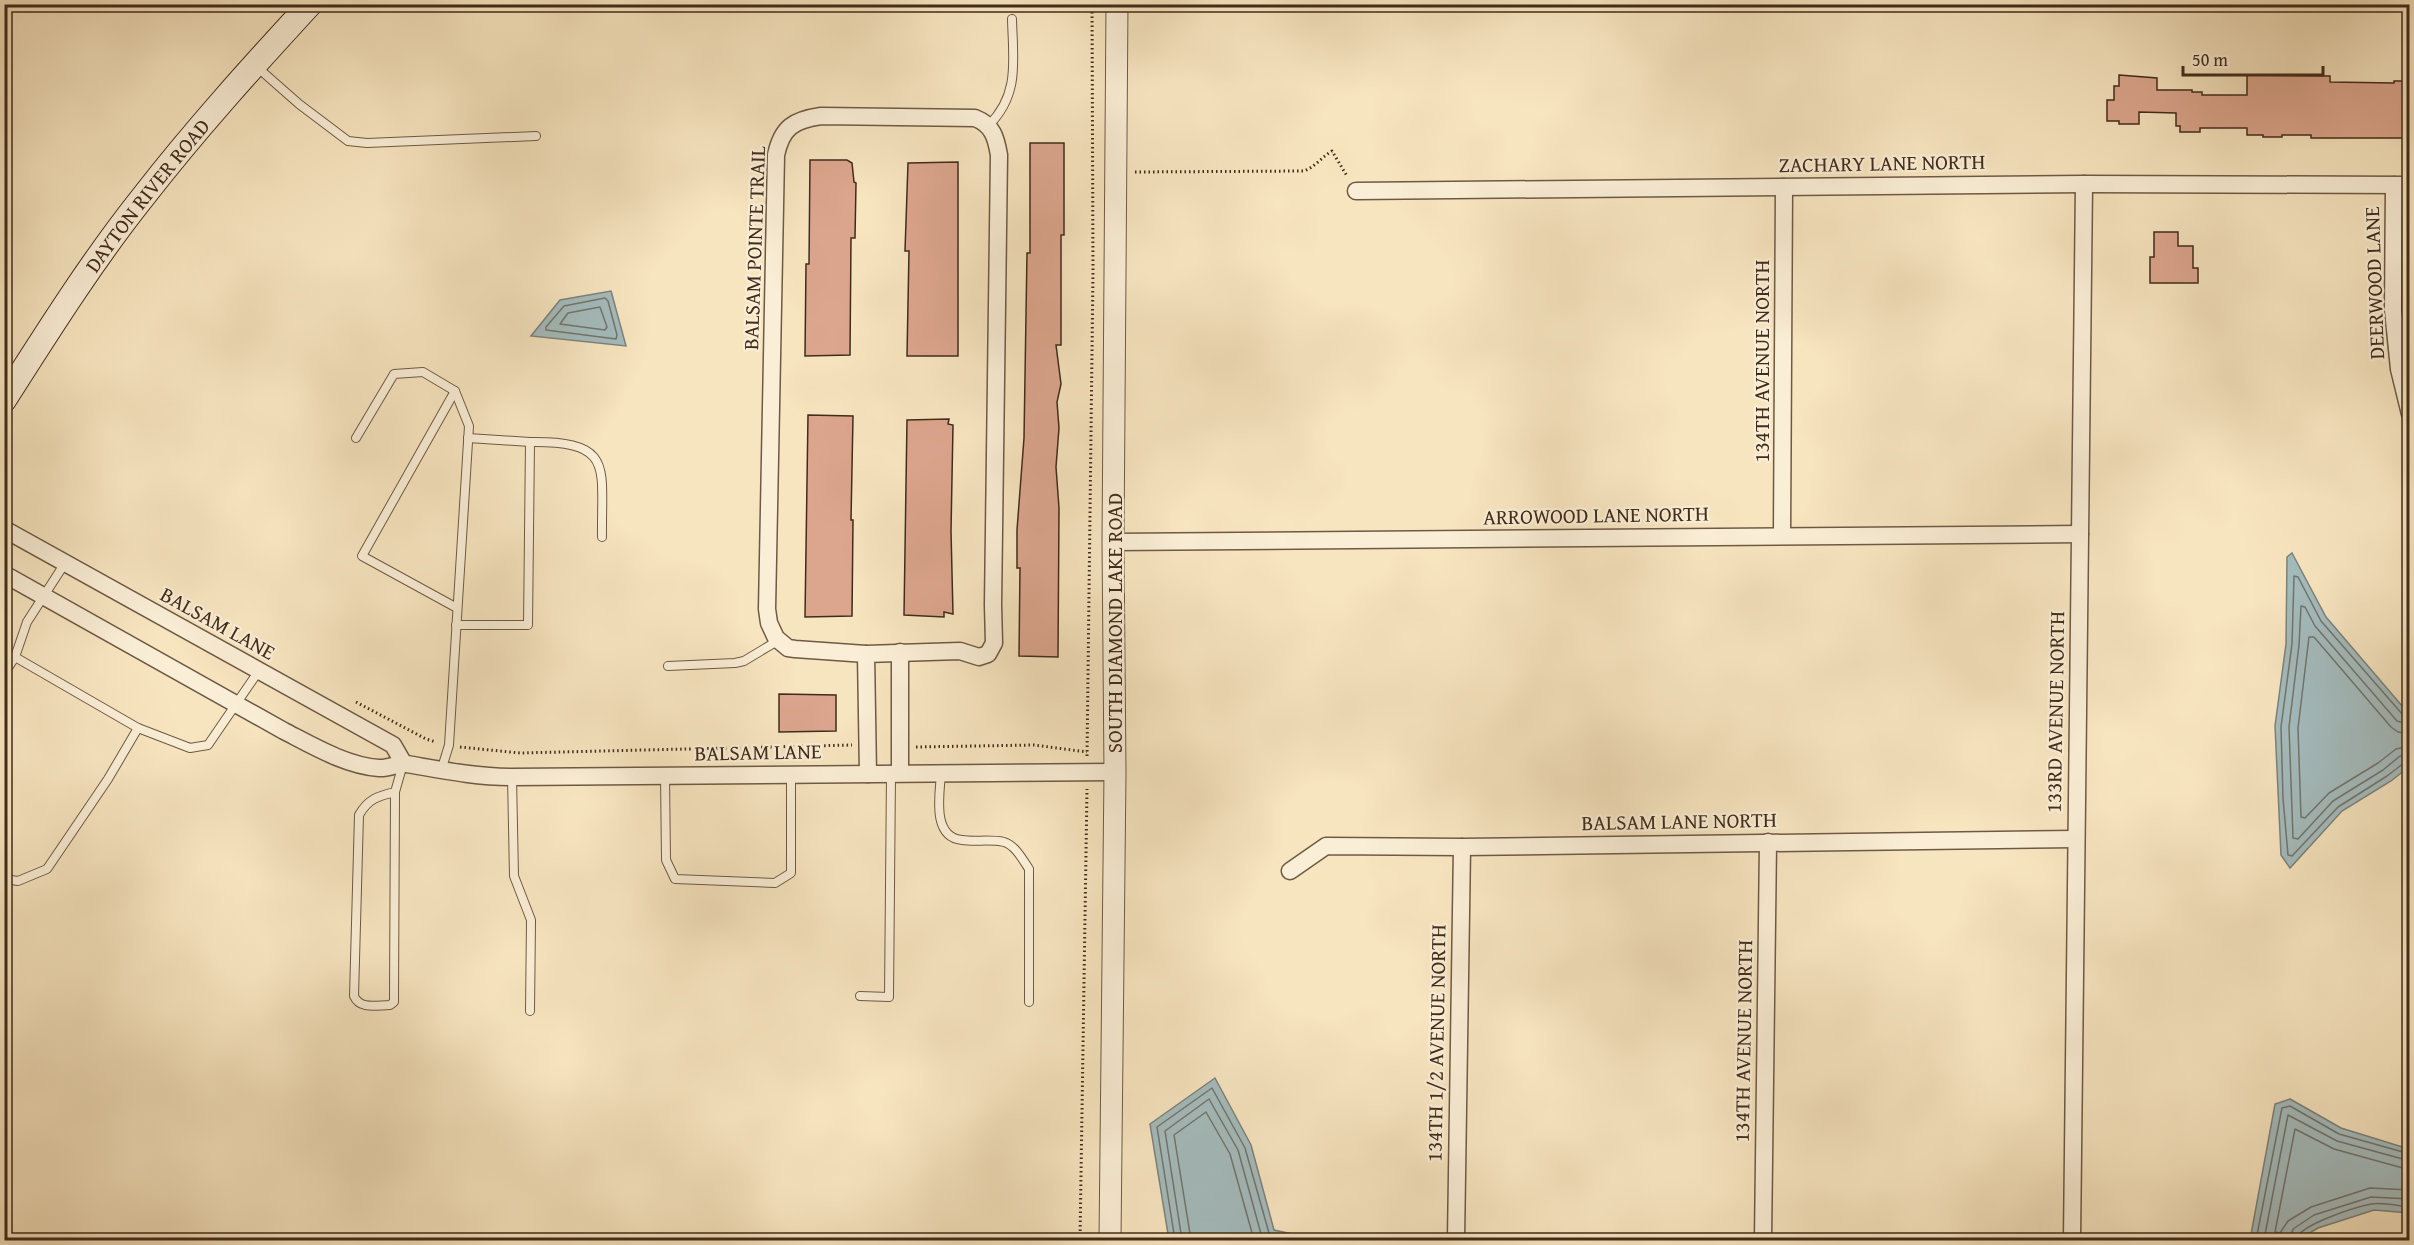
<svg xmlns="http://www.w3.org/2000/svg" width="2414" height="1245" font-family="'Gentium Book Plus',serif">
	<style>
		.water { fill: #a4bcbe; stroke: #7c827c; stroke-width: 1.5 }
		.lines { fill: none; stroke-linecap: round; stroke-linejoin: round }
		.shore { stroke: #72746c; stroke-width: 1.5 }
		.building { fill: #dca68e; stroke: #412b1a; stroke-width: 1.5 }
		.service-casing { stroke: #6e5a44; stroke-width: 10 }
		.minor-casing { stroke: #6e5a44; stroke-width: 19 }
		.tertiary-casing { stroke: #6e5a44; stroke-width: 23 }
		.secondary-casing { stroke: #412b1a; stroke-width: 26 }
		.path { stroke: #412b1a; stroke-width: 3; stroke-dasharray: 1.5 3; stroke-linecap: butt }
		.service { stroke: #faeed6; stroke-width: 8 }
		.minor { stroke: #faeed6; stroke-width: 16 }
		.tertiary { stroke: #faeed6; stroke-width: 21 }
		.secondary { stroke: #faeed6; stroke-width: 24 }
		.labels { text-anchor: middle; dominant-baseline: central; stroke-width: 4.5; stroke-linejoin: round; paint-order: stroke }
		.street-label { font-size: 21px; fill: #412b1a; stroke: #faeed6 }
	</style>
	<rect width="100%" height="100%" fill="#f7e5c0"/>
	<filter id="stains"><feTurbulence type="fractalNoise" baseFrequency=".00333" numOctaves="4"/><feColorMatrix values="0 0 0 0 .2 0 0 0 0 .09 0 0 0 0 .02 0 0 0 .5 -.17"/></filter>
	<radialGradient id="worn" r=".72"><stop offset=".6" stop-color="#630" stop-opacity="0"/><stop offset="1" stop-color="#630" stop-opacity=".3"/></radialGradient>
	<g class="water">
		<path d="M611,291l15,55 -95,-10 29,-36z"/>
		<path d="M2292,553l34,64 83,97 1,52 -19,15 -49,30 -52,57 -9,-13 -6,-129 11,-82 1,-87z"/>
		<path d="M1215,1078l36,67 23,85 46,10h-151l-19,-116z"/>
		<path d="M2290,1099l51,29 68,21v64l-35,-3 -56,18 -20,12h-48l25,-136z"/>
	</g>
	<g class="lines">
		<g class="shore">
			<path d="M605,298l3,3 9,34 -1,4 -70,-9v-3l18,-21z"/>
			<path d="M600,307l7,20 -2,3 -45,-6 8,-11z"/>
			<path d="M2410,718l-7,-3 -82,-94 -23,-44 -4,-1 -2,68 -11,83 2,71 5,57 4,1 46,-49 49,-31 17,-13 6,-1"/>
			<path d="M2410,725l-13,-4 -82,-95 -10,-19 -4,-1 -2,39 -10,82 4,111 5,1 35,-38 50,-31 17,-14 10,-1"/>
			<path d="M2410,734l-12,-2 -7,-5 -77,-90h-5l-11,91 3,89 4,1 24,-25 49,-30 18,-14 14,-3"/>
			<path d="M2410,1170l-76,-21 -39,-20 -20,103 5,1 8,-12 23,-14 59,-19 40,2"/>
			<path d="M1175,1240l-18,-113 55,-39 33,60 24,85 4,3 19,4"/>
			<path d="M1182,1240l-17,-109 44,-32 29,51 23,84 5,6"/>
			<path d="M1191,1240l-17,-105 32,-23 24,42 24,86"/>
			<path d="M2256,1240l26,-132 8,-2 49,28 71,20"/>
			<path d="M2264,1240l24,-125 49,26 73,20"/>
			<path d="M2289,1240l4,-11 21,-14 57,-18 39,2"/>
			<path d="M2296,1240c2,-15 60,-33 75,-36 12,-2 27,2 39,3"/>
		</g>
	</g>
	<g class="building">
		<path d="M2119,75l38,3v12h35v2h10v3h45v-20l83,1v6l64,1v-2h15v57h-98v-3h-29v2h-19v-2h-16v-7h-47v4h-20v-6h-4v-13l-37,-1v12h-20v-3h-12v-21h7v-14h5z"/>
		<path d="M1030,143h34v92h-3v110h-5l5,39 -4,18 2,26 -3,39 3,41 -1,149 -39,-1 1,-88h-3v-38l7,-92 3,-185h3z"/>
		<path d="M810,160h37l5,3 2,19 2,1 -1,55h-4l-1,117 -45,1 1,-92h3z"/>
		<path d="M958,162v194h-51l2,-105h-4l3,-88z"/>
		<path d="M2154,232h24v14h15v22h5v15h-48v-26h4z"/>
		<path d="M808,415l45,1 -2,104h2l-1,96 -47,1z"/>
		<path d="M949,419l-1,5 5,1 -2,106 2,83 -9,-2v5l-40,-2 3,-195z"/>
		<path d="M779,694l57,1v36l-57,1z"/>
	</g>
	<g class="lines">
		<defs>
			<g id="service">
				<path d="M257,67l42,37 49,37 19,2 169,-7"/>
				<path d="M989,125c31,-31 24,-65 23,-106"/>
				<path d="M455,391l-93,165 95,52"/>
				<path d="M356,438l38,-64 29,-2 32,19 14,35 -20,319 -8,26"/>
				<path d="M530,442c85,-1 71,25 72,95"/>
				<path d="M65,563l-38,59 -12,35 123,71 52,20 18,-3 50,-73"/>
				<path d="M456,625h72l2,-183 -62,-4"/>
				<path d="M668,666l67,-3 9,-2 35,-21"/>
				<path d="M4,674l11,-17"/>
				<path d="M941,773c-1,20 -10,64 21,67 13,2 29,-1 42,2 11,3 19,18 25,27v133"/>
				<path d="M665,776l1,84 9,19 100,4 16,-10v-99"/>
				<path d="M512,777l2,99 17,44 -1,91"/>
				<path d="M395,792c-17,4 -27,7 -36,23l-5,181c6,14 23,9 36,9l4,-3v-5l1,-205 8,-28"/>
				<path d="M4,879l14,2 29,-12 61,-90 30,-51"/>
				<path d="M860,996l29,1 2,-223"/>
			</g>
			<g id="minor">
				<path d="M821,116l154,2c18,7 21,20 24,37l-6,450 1,38 -6,11 -9,3 -19,-6 -94,3 -71,-5 -7,-1 -12,-10 -7,-15 -2,-14 9,-454c6,-28 18,-35 45,-39z"/>
				<path d="M2394,185l-1,125 6,59 11,45"/>
				<path d="M1356,191l728,-7 326,1"/>
				<path d="M4,529l389,216 11,19"/>
				<path d="M1782,535l2,-348"/>
				<path d="M1113,542l967,-8"/>
				<path d="M4,574l280,157c29,15 63,35 95,37 9,1 19,-5 28,-4 35,6 69,13 105,13l603,-5"/>
				<path d="M900,652v121"/>
				<path d="M866,654l2,120"/>
				<path d="M1290,871l36,-25 136,1 614,-8"/>
				<path d="M1456,1240l6,-393"/>
				<path d="M1763,1240l5,-398"/>
				<path d="M2072,1240l12,-1056"/>
			</g>
			<path id="tertiary" d="M1110,1240l5,-468 -2,-230 4,-538"/>
			<g id="secondary">
				<path id="s1" d="M4,400c44,-69 88,-139 139,-203 52,-67 109,-130 167,-193"/>
			</g>
		</defs>
		<use href="#service" class="service-casing"/>
		<use href="#minor" class="minor-casing"/>
		<use href="#tertiary" class="tertiary-casing"/>
		<use href="#secondary" class="secondary-casing"/>
		<g class="path">
			<path d="M1135,172l169,-1c11,-4 18,-14 28,-20l15,25"/>
			<path d="M356,702l70,37 10,3"/>
			<path d="M460,747l60,6 332,-8"/>
			<path d="M916,747l118,-2 53,7"/>
			<path d="M1087,756l6,-484 -1,-268"/>
			<path d="M1080,1240l7,-451"/>
		</g>
		<use href="#service" class="service"/>
		<use href="#minor" class="minor"/>
		<use href="#tertiary" class="tertiary"/>
		<use href="#secondary" class="secondary"/>
	</g>
	<g class="labels">
		<g class="street-label">
			<text transform="translate(1882 163) rotate(-1)">ZACHARY LANE NORTH</text>
			<text stroke="none"><textPath href="#s1" startOffset="250">DAYTON RIVER ROAD</textPath></text>
			<text transform="translate(754 248) rotate(-88)">BALSAM POINTE TRAIL</text>
			<text transform="translate(2374 283) rotate(-92)">DEERWOOD LANE</text>
			<text transform="translate(1761 361) rotate(-90)">134TH AVENUE NORTH</text>
			<text transform="translate(1596 515) rotate(-1)">ARROWOOD LANE NORTH</text>
			<text transform="translate(218 623) rotate(29)">BALSAM LANE</text>
			<text transform="translate(1114 623) rotate(-90)">SOUTH DIAMOND LAKE ROAD</text>
			<text transform="translate(2055 712) rotate(-89)">133RD AVENUE NORTH</text>
			<text transform="translate(758 752) rotate(-1)">BALSAM LANE</text>
			<text transform="translate(1679 821) rotate(-1)">BALSAM LANE NORTH</text>
			<text transform="translate(1743 1041) rotate(-89)">134TH AVENUE NORTH</text>
			<text transform="translate(1436 1043) rotate(-89)">134TH 1/2 AVENUE NORTH</text>
		</g>
	</g>
	<rect width="2414" height="1245" fill="none" stroke="#f7e5c0" stroke-width="24"/>
	<rect x="6" y="6" width="2402" height="1233" fill="none" stroke="#412b1a" stroke-width="3"/>
	<rect x="12" y="12" width="2390" height="1221" fill="none" stroke="#412b1a" stroke-width="1.5"/>
	<path d="M2183 66v9h140v-9" fill="none" stroke="#412b1a" stroke-width="3"/>
	<text x="2192" y="66" font-size="18" fill="#412b1a" stroke="#faeed6" stroke-width="4.5" paint-order="stroke">50 m</text>
	<rect width="100%" height="100%" filter="url(#stains)"/>
	<rect width="100%" height="100%" fill="url(#worn)"/>
</svg>
